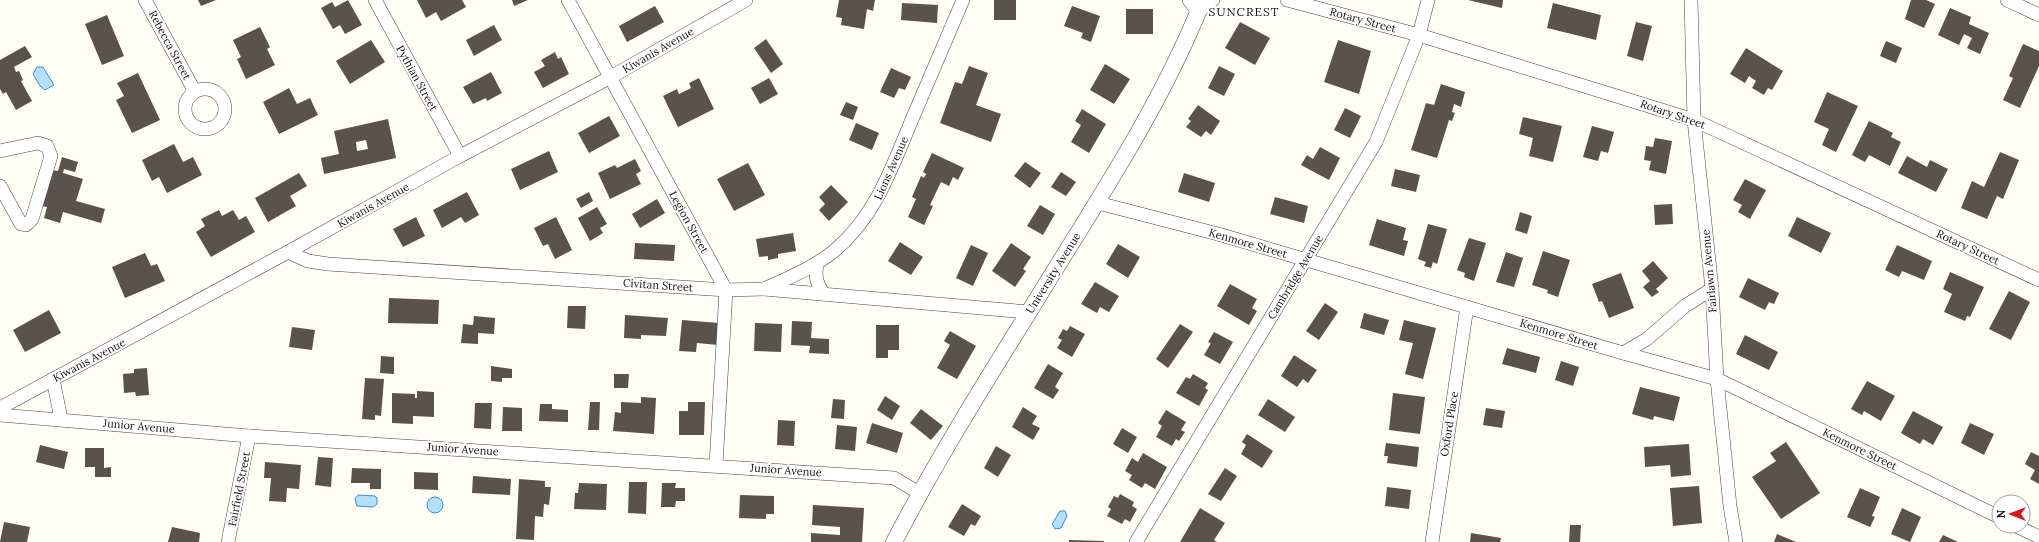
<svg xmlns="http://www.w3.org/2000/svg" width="2039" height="542" font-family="Lora,serif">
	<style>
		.water { fill: #b3defc; stroke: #3290db }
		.building { fill: #5b524c; fill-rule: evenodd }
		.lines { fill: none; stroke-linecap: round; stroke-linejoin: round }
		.minor-casing { stroke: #444; stroke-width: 14 }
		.tertiary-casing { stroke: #444; stroke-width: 17 }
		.minor { stroke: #fff; stroke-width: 13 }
		.tertiary { stroke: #fff; stroke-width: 16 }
		.labels { text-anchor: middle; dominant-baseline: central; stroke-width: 4; stroke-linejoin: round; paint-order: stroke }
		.street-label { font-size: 11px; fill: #111; stroke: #fff }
		.neighbourhood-label { font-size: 12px; letter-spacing: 1px; fill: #111; stroke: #fff }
	</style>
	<rect width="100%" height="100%" fill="#fffdf4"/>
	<g class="water">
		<path d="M37,67h6l11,18 -9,5 -5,-4 -7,-12z"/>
		<path d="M358,495l17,1 2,2v6l-4,3 -16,-1 -2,-7z"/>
		<circle cx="435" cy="505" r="8"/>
		<path d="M1060,511h5l2,5 -6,12 -6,1 -3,-5z"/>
	</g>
	<g class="building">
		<path d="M198,0h18l-15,6z"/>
		<path d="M348,0l14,25 -17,9 -5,-9 -7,4 -12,-21 11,-6 3,5z"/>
		<path d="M417,0h45l4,7 -25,14 -5,-9 -10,6z"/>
		<path d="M512,0h16l-14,6z"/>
		<path d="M839,0h36l-2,11 -6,-2 -3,20 -23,-4 1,-7 -6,-1z"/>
		<rect x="994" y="0" width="22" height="20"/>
		<path d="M1468,0h35l-1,8z"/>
		<path d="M1911,0h15l9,4 -11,24 -19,-9z"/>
		<path d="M902,3l36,2 -1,18 -36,-3z"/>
		<path d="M1553,3l48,12 -5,25 -49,-12z"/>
		<path d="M655,6l9,16 -37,20 -8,-16z"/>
		<path d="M1072,6l28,10 -9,26 -10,-4 2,-5 -19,-7z"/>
		<path d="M1950,8l21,9 -2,7 20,9 -9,21 -13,-6 5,-10 -8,-4 -5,11 -21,-10z"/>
		<rect x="1126" y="9" width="27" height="25"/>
		<path d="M107,15l17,41 -22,9 -17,-41z"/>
		<path d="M1240,22l30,16 -15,27 -30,-17z"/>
		<path d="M1636,22l16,4 -9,35 -16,-5z"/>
		<path d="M494,25l8,15 -28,16 -8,-16z"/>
		<path d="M260,27l10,20 -3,2 8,16 -29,14 -9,-20 4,-2 -8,-17z"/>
		<path d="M766,39l17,25 -12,9 -17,-25z"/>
		<path d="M371,40l14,22 -35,22 -14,-23z"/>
		<path d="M1338,40l33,11 -12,43 -35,-12z"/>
		<path d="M1886,41l16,7 -6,15 -16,-7z"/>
		<path d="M2023,44l16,7v15l-19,42 -17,-8 10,-22 -4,-2z"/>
		<path d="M25,46l7,11 -18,10 2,5 3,-1 4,9 -2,1 11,20 -16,9 -10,-18 -3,2 -3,-5v-29z"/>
		<path d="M1746,48l37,23 -11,19 -4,-2 -4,7 -12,-7 4,-7 -7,-5 -4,7 -15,-9z"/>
		<path d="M555,52l3,7 3,-2 8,17 -26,14 -9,-16 11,-6 -4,-6z"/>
		<path d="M1105,64l25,15 -16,25 -24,-14z"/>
		<path d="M969,66l19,7 -12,32 25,9 -10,28 -51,-19 15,-41 7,2z"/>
		<path d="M1219,66l16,8 -11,22 -16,-8z"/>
		<path d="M891,68l20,9 -6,13 -6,-2 -5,10 -14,-6z"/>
		<path d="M491,72l11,21 -15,8 -1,-3 -13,6 -10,-17z"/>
		<path d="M138,73l22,47 -28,13 -16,-33 8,-4 -7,-13z"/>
		<path d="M699,78l15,31 -36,18 -15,-31 14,-7 2,5 12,-6 -2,-5z"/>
		<path d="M769,78l9,16 -18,10 -9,-16z"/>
		<path d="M1441,84l24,8 -4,15 -7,-3 -2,8 3,1 -3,8 -3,-1 -12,38 -26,-8 15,-47 8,2z"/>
		<path d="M289,88l8,16 13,-6 8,17 -39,19 -16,-32z"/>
		<path d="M1827,92l31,14 -22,46 -14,-7 7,-16 -15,-7z"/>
		<path d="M846,102l12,5 -5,13 -13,-5z"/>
		<path d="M1198,105l22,16 -9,14 -5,-4 -5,6 -15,-10 5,-6 -3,-2z"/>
		<path d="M1345,108l16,8 -11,22 -16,-8z"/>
		<path d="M1082,109l24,15 -17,29 -18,-11 10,-17 -6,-4z"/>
		<path d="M609,116l11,20 -31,17 -11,-20z"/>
		<path d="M1523,117l39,9 -9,36 -24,-6 4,-18 -14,-4z"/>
		<path d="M388,119l8,39 -72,16 -3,-16 18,-4 -5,-23zM366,140l2,9 -11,2 -1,-9z"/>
		<path d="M1869,121l24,12 -2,4 10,5 -11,24 -21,-11 -4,7 -13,-7z"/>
		<path d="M856,123l23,10 -7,17 -23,-10z"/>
		<path d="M1592,126l22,6 -6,21 -7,-2 -3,10 -15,-4z"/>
		<path d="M1655,138l17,3 -6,33 -17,-4 2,-9 -7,-1 2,-14 7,1z"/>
		<path d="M174,144l9,18 10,-5 9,18 -35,18 -8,-16 -7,4 -10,-21z"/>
		<path d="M1320,147l20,11 -11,22 -28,-15 6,-10 6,4z"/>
		<path d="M549,151l9,21 -38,18 -9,-21z"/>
		<path d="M2000,152l19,8 -16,39 -6,-3 -10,23 -26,-11 11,-27 12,6z"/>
		<path d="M932,153l32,15 -6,12 -5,-3 -4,9 -8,-4 -11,23 3,1 -9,19 -16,-8 8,-18 -4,-2 9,-21 3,2 2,-4 -3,-2z"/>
		<path d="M1907,156l20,11 3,-7 18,9 -12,23 -38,-19z"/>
		<path d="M62,157l16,5 -3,10 -11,-3 -1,4 20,6 -7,22 29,8 -4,14 -38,-11 -3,11 -16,-5 3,-11 -5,-1 10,-36 6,1z"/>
		<path d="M635,159l6,12 -5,3 5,10 -31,15 -12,-26 17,-8 2,3z"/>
		<path d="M1025,162l16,11 -11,15 -16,-12z"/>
		<path d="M748,163l17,32 -31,16 -17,-32z"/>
		<path d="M1395,169l25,6 -4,17 -25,-6z"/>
		<path d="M1061,172l15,10 -10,14 -15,-9z"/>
		<path d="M299,173l8,13 -17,10 6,10 -28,16 -13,-24z"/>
		<path d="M1184,173l31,10 -6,19 -31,-10z"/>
		<path d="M1745,179l21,11 -16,29 -12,-7 4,-7 -9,-5z"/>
		<path d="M831,185l17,17 -19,19 -10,-11 6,-6 -6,-7z"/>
		<path d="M467,192l12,23 -14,8 -4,-6 -19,11 -9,-18z"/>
		<path d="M589,192l4,9 -12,7 -5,-9z"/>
		<path d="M1275,197l33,9 -4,17 -34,-9z"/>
		<path d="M657,199l8,14 -25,15 -8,-14z"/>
		<path d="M1672,204l1,20 -18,1 -1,-20z"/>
		<path d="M1040,205l15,9 -12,21 -16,-9z"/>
		<path d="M597,207l10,17 -7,4 3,5 -13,8 -12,-23z"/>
		<path d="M219,210l3,6 11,-6 6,10 7,-4 9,16 -44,25 -15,-25 9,-6 -4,-7z"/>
		<path d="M1520,212l12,4 -5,18 -12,-4z"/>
		<path d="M416,217l9,19 -22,11 -10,-18z"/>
		<path d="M556,217l16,33 -17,9 -7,-15 -5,2 -9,-18z"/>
		<path d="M1797,217l34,16 -10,20 -33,-17z"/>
		<path d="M1377,219l29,9 -3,12 5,1 -4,15 -35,-11z"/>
		<path d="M1428,224l19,5 -10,35 -4,-2 -2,6 -7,-2 2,-4 -8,-3z"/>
		<path d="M793,233l3,18 -18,3v4l-10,2v-4l-9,1 -3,-18z"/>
		<path d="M1469,238l17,5 -12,38 -10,-4 1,-4 -8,-3z"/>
		<path d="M900,242l23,15 -12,18 -23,-14z"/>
		<path d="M635,243l40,2 -1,16 -40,-2z"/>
		<path d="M1011,243l20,14 -8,12 3,2 -11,16 -23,-16z"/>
		<path d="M1118,244l22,13 -12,21 -22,-14z"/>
		<path d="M971,245l17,8 -15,33 -17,-8z"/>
		<path d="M1897,245l35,16 -8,19 -22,-9 -3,6 -14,-7z"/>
		<path d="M1543,251l27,9 -12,37 -11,-4 1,-3 -16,-5z"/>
		<path d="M1506,252l17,6 -9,29 -18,-5z"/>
		<path d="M145,253l6,13 6,-2 8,17 -40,17 -13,-31z"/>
		<path d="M1653,261l15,17 -12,11 3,3 -7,5 -9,-10 7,-6 -8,-10z"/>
		<path d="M1950,272l34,15 -14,30 -3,-1 -2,5 -21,-9 8,-18 -9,-5z"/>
		<path d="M1621,273l13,35 -25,10 -7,-17 -3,1 -7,-18z"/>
		<path d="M1748,278l31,15 -5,11 -5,-2 -4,8 -26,-13z"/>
		<path d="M1095,282l24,14 -10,16 -9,-5 -3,6 -16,-9z"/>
		<path d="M1230,284l27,15 -5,9 5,3 -8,14 -32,-19z"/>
		<path d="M2009,291l21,11 -19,38 -22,-11z"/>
		<path d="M389,298l50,2 -1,24 -50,-1z"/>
		<path d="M1325,303l13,9 -19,28 -13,-9z"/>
		<path d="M568,306h18l-1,23 -18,-1z"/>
		<path d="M49,310l12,23 -36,19 -12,-22z"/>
		<path d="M1364,313l25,7 -5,15 -24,-7z"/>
		<path d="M625,315l43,3 -2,18 -25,-1v4l-17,-1z"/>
		<path d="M474,316l21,2 -1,16 -16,-1v11l-17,-1 2,-19 10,1z"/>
		<path d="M682,320l37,3 -1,22 -21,-2 -1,9 -17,-1z"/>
		<path d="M1404,320l32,8 -13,51 -18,-5 8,-31 -14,-3z"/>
		<path d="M792,321l20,1 -1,16 18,1v15l-20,-1 1,-7 -19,-1z"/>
		<path d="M755,323l27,1 -1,28 -27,-1z"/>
		<path d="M1180,324l13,8 -25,36 -12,-9z"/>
		<path d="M876,325h23v25h-11v8h-12z"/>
		<path d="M1070,326l15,8 -13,23 -15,-9 5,-8 -4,-2 5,-9 4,2z"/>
		<path d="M292,327l23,3 -3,20 -23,-3z"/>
		<path d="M950,331l26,15 -19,33 -20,-11 13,-23 -6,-4z"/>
		<path d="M1214,332l19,10 -13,22 -16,-9 7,-12 -3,-1z"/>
		<path d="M1745,335l33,17 -9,18 -33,-16z"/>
		<path d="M1507,348l33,9 -4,16 -34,-9z"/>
		<path d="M1294,355l23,15 -9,13 -5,-4 -6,8 -16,-11z"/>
		<path d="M381,356l13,1v17l-14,-1z"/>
		<path d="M1561,361l18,6 -6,19 -18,-6z"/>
		<path d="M1048,364l15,9 -8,14 4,3 -6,9 -19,-11z"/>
		<path d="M491,366l21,3v9h-10v4l-11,-1z"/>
		<path d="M147,368l2,27 -13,1 -1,-4 -11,1 -1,-19 11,-1v-4z"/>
		<path d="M614,374h15l-1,14h-14z"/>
		<path d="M1193,374l15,9 -3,5 3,2 -9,16 -23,-13 10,-16 4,2z"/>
		<path d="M365,378l19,1 -3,37 -6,-1v5l-13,-1z"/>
		<path d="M1867,381l28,15 -14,25 -17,-10 -2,4 -11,-6z"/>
		<path d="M1640,387l40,10 -6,24 -20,-5 -1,4 -21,-6z"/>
		<path d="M417,391l17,1v25l-21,-1v8l-21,-1v-30l23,1v4h2z"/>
		<path d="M1393,393l32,4 -5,37 -31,-4z"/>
		<path d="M885,396l15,10 -8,14 -15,-10z"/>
		<path d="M641,397l15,1 -2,36 -41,-3 2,-19 6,1v-11l20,1z"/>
		<path d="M833,399l12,1 -1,19 -13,-1z"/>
		<path d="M1268,399l27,18 -10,15 -27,-17z"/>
		<path d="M590,402h10l-1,28h-11z"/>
		<path d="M688,402h17l-1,33h-25v-24h9z"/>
		<path d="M475,403h17l-1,26 -17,-1z"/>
		<path d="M540,404h12v5l16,1v12l-29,-1z"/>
		<path d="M503,407l19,1v23h-20z"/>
		<path d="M1023,407l14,9 -5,8 8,4 -7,12 -21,-13z"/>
		<path d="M1486,408l19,3 -3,17 -19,-3z"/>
		<path d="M921,409l22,17 -12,14 -21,-17z"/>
		<path d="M1166,410l20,12 -5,8 4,2 -6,9 -3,-2 -4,7 -16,-9 6,-11 -4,-3z"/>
		<path d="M1913,411l30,16 -10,18 -10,-6 -3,5 -19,-11z"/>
		<path d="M778,420l17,1 -1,25 -17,-1z"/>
		<path d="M872,423l31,10 -6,20 -31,-10z"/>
		<path d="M1970,423l24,11 -10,21 -23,-12z"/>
		<path d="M837,425l20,2 -2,24 -20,-2z"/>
		<path d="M1122,428l15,9 -9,16 -15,-9z"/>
		<path d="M1247,434l26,17 -11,17 -21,-14 5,-9 -4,-3z"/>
		<path d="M1786,442l34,51 -39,26 -29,-42 24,-16 -6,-8z"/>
		<path d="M1386,443l33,4 -2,20 -30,-4 1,-7h-4z"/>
		<path d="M1689,444l2,31 -20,2 -1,-12 -25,2 -1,-20z"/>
		<path d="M40,445l28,7 -4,17 -28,-7z"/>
		<path d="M996,446l15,9 -13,22 -14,-9z"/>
		<path d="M85,448h19v20l7,-1v10h-16v-10h-10z"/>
		<path d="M2031,452l8,4v28l-9,-5 5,-9 -10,-6z"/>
		<path d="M1143,453l24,14 -12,22 -10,-6 -3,5 -13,-8 3,-5 -7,-4 7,-13 6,4z"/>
		<path d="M318,457l15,1 -2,29 -16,-2z"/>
		<path d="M265,462l36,3 -2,24 -12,-1 -1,14 -17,-1 2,-23h-7z"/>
		<path d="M352,468l29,1v20h-11v-6h-19z"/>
		<path d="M1225,468l12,8 -16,25 -13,-7z"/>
		<path d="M414,472l24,1v17l-24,-1z"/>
		<path d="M473,476l38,3 -1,16 -38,-2z"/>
		<path d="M519,479l26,2v6h6l-2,18 -5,-1 -1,13 -8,-1 -1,24 -18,-1z"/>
		<path d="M629,482h18l-1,32 -18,-1z"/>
		<path d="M579,483l28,1 -1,26 -32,-1 1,-16h3z"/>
		<path d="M662,483h14l-1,5h10v13h-9l-1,6h-14z"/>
		<path d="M1699,486l3,37 -29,3 -3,-38z"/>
		<path d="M1387,487l24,3 -2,19 -24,-3z"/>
		<path d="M1860,488l20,9 -8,19 3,1 -5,10 -23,-10z"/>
		<path d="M1120,494l14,8 -2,4 5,3 -7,13 -5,-3 -3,5 -15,-8 4,-7 -3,-2 6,-11 4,2z"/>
		<path d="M740,495l34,1v18h-8v5l-27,-1z"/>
		<path d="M962,504l19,12 -6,10 -4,-2 -7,12 -16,-9z"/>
		<path d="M813,505l51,3 -2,34h-51v-9l29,2v-8l-28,-2z"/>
		<path d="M1200,508l25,15 -11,17 3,2h-37z"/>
		<path d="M1902,508l19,9 -11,25 -19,-8z"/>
		<path d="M4,522l26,5 -3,15h-27z"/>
		<path d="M1570,525h11l-1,17h-11z"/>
		<path d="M172,527l28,6 -1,9h-31z"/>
		<path d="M1471,533l30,5 -1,4h-30z"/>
		<path d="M1777,534l19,8h-22z"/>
		<path d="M1943,535l15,7h-19z"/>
		<path d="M1069,540l35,1v1h-35z"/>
	</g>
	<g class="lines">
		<defs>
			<g id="minor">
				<path d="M145,0l49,90"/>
				<path d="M375,0l85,156"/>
				<path d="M568,0l158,290 -10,175"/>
				<path d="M1189,0l9,12 15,-12"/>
				<path d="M1287,0l132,35 275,85 345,160"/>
				<path d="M1691,0l3,120 18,169 5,90 13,127 6,36"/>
				<path d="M2007,0l32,15"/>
				<circle cx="205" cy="109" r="20"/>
				<path d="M0,151l38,-8 9,3 4,10 -19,63 -6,6 -5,-1 -21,-38"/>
				<path d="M1098,203l120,31 405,119 94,26 282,138"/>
				<path d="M288,252l20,9 20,3 398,26 38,-1 264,23"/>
				<path d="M817,263c-2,13 -1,20 7,31"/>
				<path d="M764,289c24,-11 49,-21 70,-38 42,-35 58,-84 79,-134 17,-39 33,-78 50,-117"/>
				<path d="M1623,353l24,-14 38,-33 27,-17"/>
				<path d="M53,379l8,40"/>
				<path d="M0,408l288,-156 172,-96 149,-78 137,-78"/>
				<path d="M0,415l249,21 645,42 27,16"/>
				<path d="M2016,526l23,11"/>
				<path d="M228,542l21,-106"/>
				<path d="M1136,542l240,-400 43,-107 9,-35"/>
				<path d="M1432,542l35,-235"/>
			</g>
			<path id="tertiary" d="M894,542c41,-79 88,-155 135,-230 62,-102 130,-201 174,-312"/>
		</defs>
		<use href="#minor" class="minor-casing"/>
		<use href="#tertiary" class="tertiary-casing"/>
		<use href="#minor" class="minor"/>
		<use href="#tertiary" class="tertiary"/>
	</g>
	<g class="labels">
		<g class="street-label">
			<text transform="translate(1363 20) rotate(15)">Rotary Street</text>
			<text transform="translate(170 45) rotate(62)">Rebecca Street</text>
			<text transform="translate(658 50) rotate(-30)">Kiwanis Avenue</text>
			<text transform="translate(417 78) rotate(61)">Pythian Street</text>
			<text transform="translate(1673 114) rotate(19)">Rotary Street</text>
			<text transform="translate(891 168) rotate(-66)">Lions Avenue</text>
			<text transform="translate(373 205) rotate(-29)">Kiwanis Avenue</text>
			<text transform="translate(689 222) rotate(61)">Legion Street</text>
			<text transform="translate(1248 243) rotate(16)">Kenmore Street</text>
			<text transform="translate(1968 247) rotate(25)">Rotary Street</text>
			<text transform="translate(1709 271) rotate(-95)">Fairlawn Avenue</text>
			<text transform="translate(1053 273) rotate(-58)">University Avenue</text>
			<text transform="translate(1295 277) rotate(-59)">Cambridge Avenue</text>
			<text transform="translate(658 285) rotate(4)">Civitan Street</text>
			<text transform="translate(1559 334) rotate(17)">Kenmore Street</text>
			<text transform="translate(89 360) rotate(-28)">Kiwanis Avenue</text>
			<text transform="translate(1449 424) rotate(-81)">Oxford Place</text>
			<text transform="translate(139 426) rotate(5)">Junior Avenue</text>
			<text transform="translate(463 449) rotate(4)">Junior Avenue</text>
			<text transform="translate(1860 449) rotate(26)">Kenmore Street</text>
			<text transform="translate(786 470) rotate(4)">Junior Avenue</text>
			<text transform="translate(239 489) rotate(-79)">Fairfield Street</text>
		</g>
		<g class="neighbourhood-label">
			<text x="1244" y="11">SUNCREST</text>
		</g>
	</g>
	<g transform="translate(2011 514) rotate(270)"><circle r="19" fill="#ffffff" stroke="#a0a0a0"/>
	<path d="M0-3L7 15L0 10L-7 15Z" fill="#d11819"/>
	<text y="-6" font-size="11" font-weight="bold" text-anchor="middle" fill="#111111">N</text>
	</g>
</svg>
